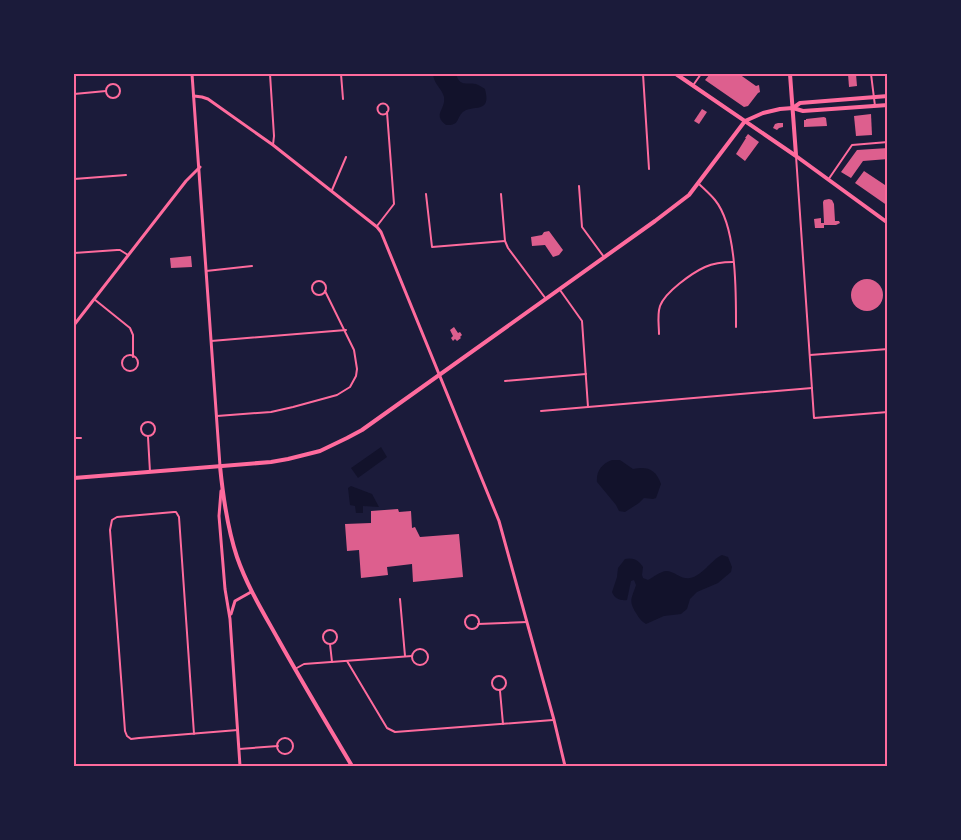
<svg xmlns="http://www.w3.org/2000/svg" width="961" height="840" font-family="'PT Sans',sans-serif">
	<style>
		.water { fill: #12122b }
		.building { fill: #dd5f8e }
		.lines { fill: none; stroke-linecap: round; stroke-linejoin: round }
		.minor { stroke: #ff6b9d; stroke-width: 2 }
		.tertiary { stroke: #ff6b9d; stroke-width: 3 }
		.secondary { stroke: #ff6b9d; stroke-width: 4 }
		.neatline { fill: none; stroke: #ff6b9d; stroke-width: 2 }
	</style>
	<rect width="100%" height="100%" fill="#1b1b3a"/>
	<g class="water">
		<path d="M433,74h23c4,13 9,8 20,10 3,1 6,3 9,5 7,26 -13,15 -22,23 -7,6 -3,14 -17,13 -14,-11 0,-15 -2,-28 -2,-9 -10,-12 -11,-23z"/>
		<path d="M381,447l6,10 -29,21 -7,-10z"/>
		<path d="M612,460h8l13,9c14,-3 23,0 28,15l-5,14 -3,1 -9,-1 -5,5 -14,9 -6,-1 -3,-6 -19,-23c-1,-10 4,-18 15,-22z"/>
		<path d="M351,486l21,8 7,13 -16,-1v7h-7l-1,-7 -5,-1 -2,-17z"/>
		<path d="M722,555l6,2 4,10 -1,5 -13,11 -21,9 -7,7 -3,10 -6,5 -17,2 -18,8c-5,-3 -7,-6 -10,-11 -8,-13 -4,-15 0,-28l-2,-5 -3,1 -4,19c-7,1 -13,-2 -15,-8l5,-15 1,-9 7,-9c8,-2 14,1 18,8l-1,8 1,3 5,2c6,-3 11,-8 18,-9 9,0 15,9 24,7 12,-2 21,-18 32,-23z"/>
	</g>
	<g class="building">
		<path d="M710,74h29l17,12 3,-1 1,7 -2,1 -10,13 -4,1 -39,-27z"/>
		<path d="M848,74h8l1,12 -8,1z"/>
		<path d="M702,109l5,3 -8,12 -5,-3z"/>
		<path d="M871,114l1,21 -16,1 -2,-20z"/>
		<path d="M824,117l2,1 1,8 -23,1v-7h2v-1z"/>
		<path d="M778,123h5v4l-4,1 -2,2 -4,-2 2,-4z"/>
		<path d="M748,134l11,8 -14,19 -9,-7 10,-16h-1z"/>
		<path d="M888,148v11l-25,2 -12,17 -10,-6 16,-22z"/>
		<path d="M864,171l21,14 3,-4v25l-33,-23z"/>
		<path d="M829,199l3,1 2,4 1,17h4l1,2 -4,2h-12v3h-9l-1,-9 7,-1v5h3l-1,-21 1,-2z"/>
		<path d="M549,231l14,19 -4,5 -6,2 -8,-12 -13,1 -1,-9 11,-2 2,-3z"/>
		<path d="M191,256l1,11 -21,1 -1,-10z"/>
		<circle cx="867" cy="295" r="16"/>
		<path d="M454,327l4,6 2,-1 2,3 -2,2 1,1 -4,3 -2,-2 -2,2 -2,-3 2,-2 -3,-6z"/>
		<path d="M398,509l1,3 12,-1 1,17 3,-1 5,10 39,-3 4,43 -50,5 -1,-18 -25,3 1,8 -27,3 -2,-28 -12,1 -2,-27 26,-1v-12z"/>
	</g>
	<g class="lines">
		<g class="minor">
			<path d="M270,74l4,62 -1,9"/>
			<path d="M341,74l2,25"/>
			<path d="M643,74l6,95"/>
			<path d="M871,74l4,32"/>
			<path d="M694,84l7,-10"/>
			<circle cx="113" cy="91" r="7"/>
			<path d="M74,94l32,-3"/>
			<circle cx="383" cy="109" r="5.5"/>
			<path d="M796,156l18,262 74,-6"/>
			<path d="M74,179l52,-4"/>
			<path d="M828,180l24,-35 36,-3"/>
			<path d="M698,183c5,5 12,11 17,17 22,27 21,93 21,127"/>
			<path d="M579,186l3,41 22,30"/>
			<path d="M332,190l14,-33"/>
			<path d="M426,194l6,53 73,-6"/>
			<path d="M501,194l4,47 3,7 38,51"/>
			<path d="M377,226l17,-22 -7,-92"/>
			<path d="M74,253l43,-3h3l8,5"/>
			<path d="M206,271l46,-5"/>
			<circle cx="319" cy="288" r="7"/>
			<path d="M560,290l22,31 6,86"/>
			<path d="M94,299l36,29 3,7v22"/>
			<path d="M659,334c0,-9 -2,-19 1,-28 5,-14 32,-33 45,-39 9,-4 18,-5 28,-5"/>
			<path d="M211,341l135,-11"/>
			<path d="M810,355l78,-6"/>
			<circle cx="130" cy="363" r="8"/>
			<path d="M505,381l81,-7"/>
			<path d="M541,411l271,-23"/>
			<path d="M217,416l54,-4 22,-5 44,-12 13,-8 6,-11 1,-7 -3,-19 -29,-59"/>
			<circle cx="148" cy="429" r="7"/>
			<path d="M148,437l2,35"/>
			<path d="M74,438h7"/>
			<path d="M400,599l5,57"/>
			<circle cx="472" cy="622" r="7"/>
			<path d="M478,624l49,-2"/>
			<circle cx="330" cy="637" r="7"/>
			<path d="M330,644l2,18"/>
			<circle cx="420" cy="657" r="8"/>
			<path d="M347,661l40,67 8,4 158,-12"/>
			<path d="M295,669l9,-5 108,-8"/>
			<circle cx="499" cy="683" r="7"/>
			<path d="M500,691l3,33"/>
			<path d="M194,734l-15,-217 -3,-5h-2l-57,5 -5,3 -2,10 15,201 2,5 4,3 8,-1 99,-8"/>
			<circle cx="285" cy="746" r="8"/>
			<path d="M239,749l39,-3"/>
		</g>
		<g class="tertiary">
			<path d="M192,74l28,392"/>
			<path d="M194,96l8,1 6,2 65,46 104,82 4,5 118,289 55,199 11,46"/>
			<path d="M74,325l112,-144 14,-14"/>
			<path d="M221,491l-2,25 6,73 5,30 10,147"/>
			<path d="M231,614l4,-13 16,-9"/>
		</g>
		<g class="secondary">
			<path d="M676,74l120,82 92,67"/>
			<path d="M790,74l6,81"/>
			<path d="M793,108l7,-5 88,-7"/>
			<path d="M220,466c3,31 7,61 17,91 10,29 26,55 41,82 24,43 49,85 74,127"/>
			<path d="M74,478l197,-16 17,-3 32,-8 27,-13 15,-8 293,-209 34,-26 56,-74 18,-8 17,-4 13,-1 10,3 85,-6"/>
		</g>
	</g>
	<rect width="961" height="840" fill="none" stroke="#1b1b3a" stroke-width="150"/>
	<rect x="75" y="75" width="811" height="690" class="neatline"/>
</svg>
